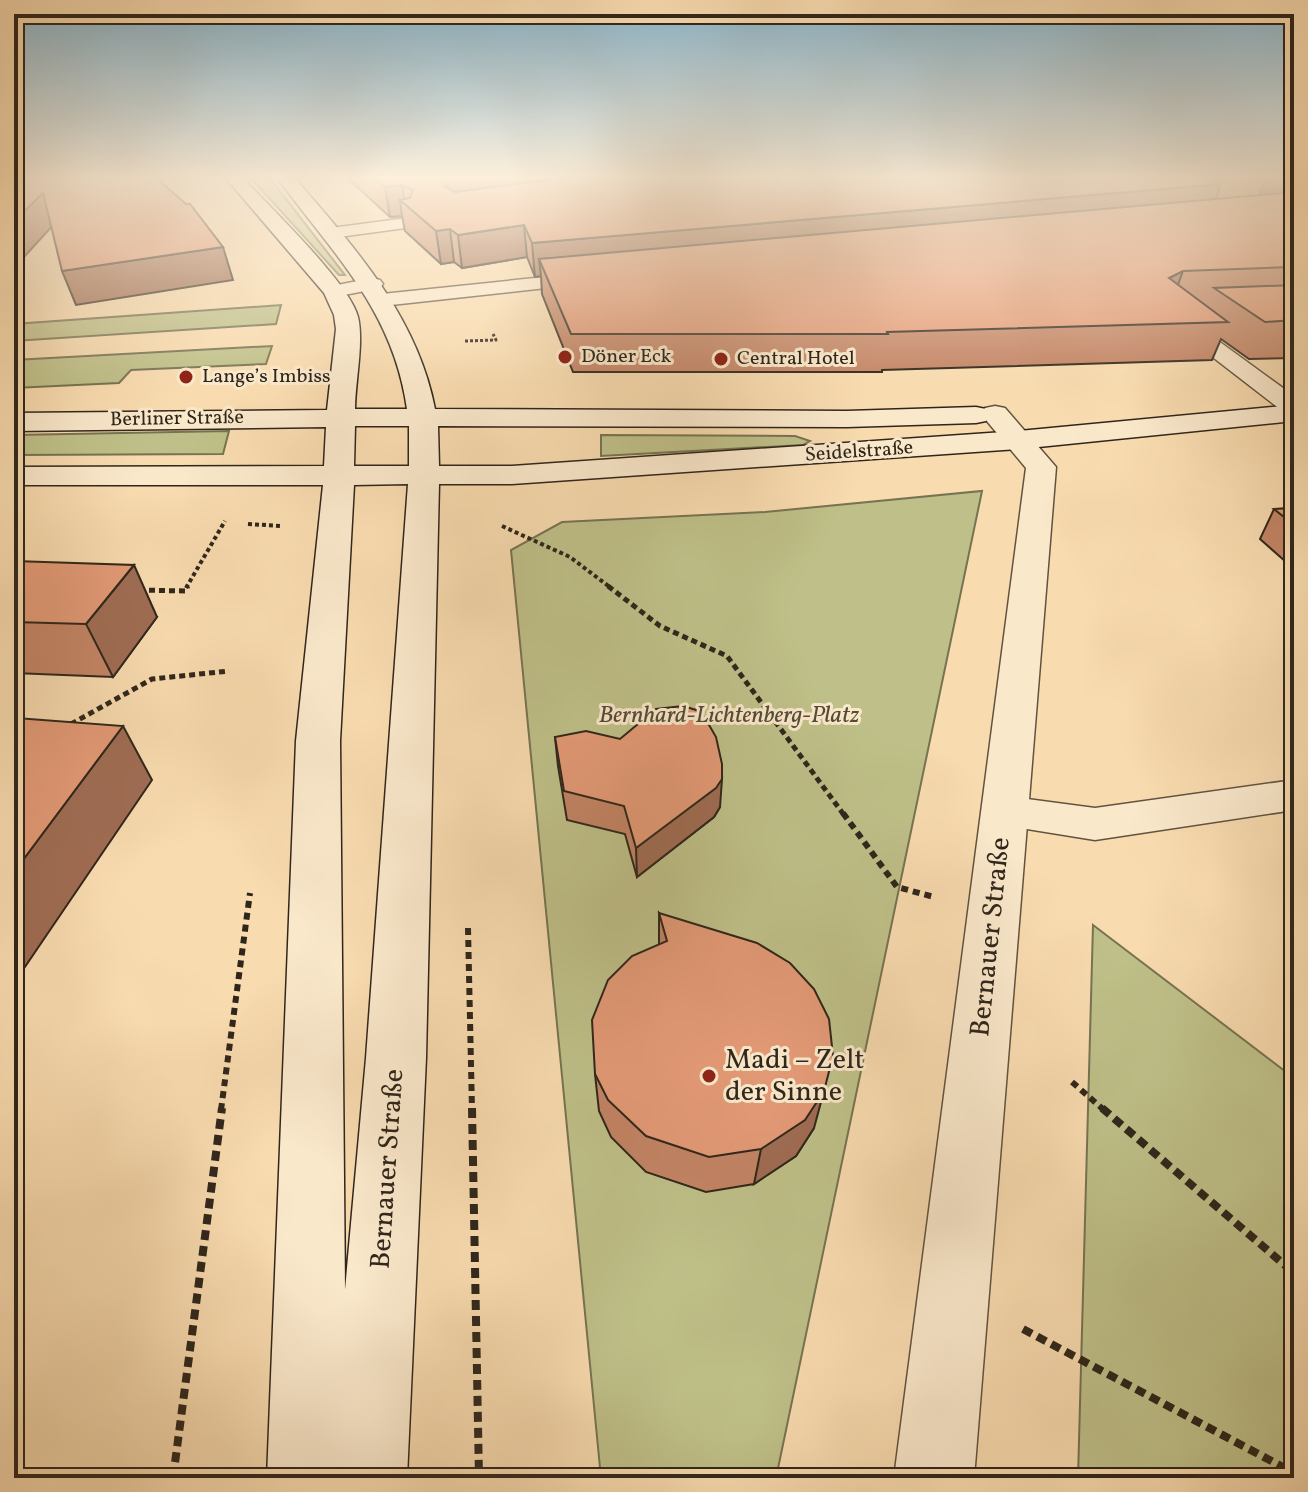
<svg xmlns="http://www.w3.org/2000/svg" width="1308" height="1492" font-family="Vollkorn,serif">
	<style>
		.green { fill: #bfc089; stroke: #777352; stroke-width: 2 }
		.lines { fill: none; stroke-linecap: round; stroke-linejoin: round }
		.lane-casing { stroke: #615340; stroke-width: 3 }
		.street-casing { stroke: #615340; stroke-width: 3 }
		.secondary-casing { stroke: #2f261b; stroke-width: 3 }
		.path-far4 { stroke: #2f261b; stroke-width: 3; stroke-dasharray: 3 2; stroke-linecap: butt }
		.path-far3 { stroke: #2f261b; stroke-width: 4; stroke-dasharray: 4 3; stroke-linecap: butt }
		.path-far2 { stroke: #2f261b; stroke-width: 5; stroke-dasharray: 6 4; stroke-linecap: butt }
		.path-far1 { stroke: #2f261b; stroke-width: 6; stroke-dasharray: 7 5; stroke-linecap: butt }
		.path { stroke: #2f261b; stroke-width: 8; stroke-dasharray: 10 6; stroke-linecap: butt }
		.lane { fill: #fae8cb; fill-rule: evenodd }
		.street { fill: #fae8cb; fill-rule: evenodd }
		.secondary { fill: #fae8cb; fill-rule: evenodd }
		.wall { fill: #c38465; stroke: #2f261b; stroke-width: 2 }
		.shaded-wall { fill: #9f6c53; stroke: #2f261b; stroke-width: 2 }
		.building { fill: #e39a76; stroke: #2f261b; stroke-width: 2 }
		.poi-dot { fill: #8f2418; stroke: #fae8cb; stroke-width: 3 }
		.labels { text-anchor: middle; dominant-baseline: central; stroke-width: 6; stroke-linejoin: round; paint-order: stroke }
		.far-poi-label { font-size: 20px; fill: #2f261b; stroke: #fae8cb; text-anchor: start }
		.far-street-label { font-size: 20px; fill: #2f261b; stroke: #fae8cb }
		.park-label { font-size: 24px; font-style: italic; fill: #534c36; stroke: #fae8cb }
		.near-street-label { font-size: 28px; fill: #2f261b; stroke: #fae8cb }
		.near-poi-label { font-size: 28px; fill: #2f261b; stroke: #fae8cb; text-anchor: start }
	</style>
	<rect width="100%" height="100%" fill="#f8dbaf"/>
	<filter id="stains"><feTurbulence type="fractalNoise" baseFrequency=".0025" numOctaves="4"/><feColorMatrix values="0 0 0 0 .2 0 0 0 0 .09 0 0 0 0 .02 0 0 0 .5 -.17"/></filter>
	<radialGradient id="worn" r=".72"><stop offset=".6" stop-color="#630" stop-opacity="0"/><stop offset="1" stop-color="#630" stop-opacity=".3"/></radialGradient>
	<g class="green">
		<path d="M249,176h19l77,99h-6z"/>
		<path d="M281,305l-5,19 -262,17v-17z"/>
		<path d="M272,346l-6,18 -135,6 -12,13 -105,5v-28z"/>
		<path d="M229,431l-6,23 -209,1v-20z"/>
		<path d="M601,435l194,1 15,5 -7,4 -202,11z"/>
		<path d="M982,491l-206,987h-175l-90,-928 51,-28 203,-10z"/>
		<path d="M1093,925l201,153v400h-216z"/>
	</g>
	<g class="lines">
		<defs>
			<g id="lane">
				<path d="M407,218l9,5 -3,4 -82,11 -9,-5 9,-5z"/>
				<path d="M593,272l7,2 3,4 -3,4 -218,24 -10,-6 10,-6z"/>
				<path d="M373,278l7,2 3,4 -3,4 -46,9 -10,-6 3,-4z"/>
				<path d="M1173,311l7,2 114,83v20l-9,-3 -119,-92 -4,-4z"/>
				<path d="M1294,780v30l-199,30 -106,-17 -6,-11 6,-11 15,-5 91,12z"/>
			</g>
			<path id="street" d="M995,406l10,2 51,59 -82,1011h-80l132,-1010 -45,-54 4,-6z"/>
			<path id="secondary" d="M224,176h17c28,31 108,106 117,141 6,25 -3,66 -3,92h52c-14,-100 -75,-156 -131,-233h17c60,70 124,139 142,233l412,2 129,-4 10,2 4,6 -4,6 -10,2 -129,4 -409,-1 1,40h73l507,-35 275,-26v16l-275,28 -507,35h-73l-13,574 -19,420h-140l29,-737 27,-256h-309v-18l310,-1 2,-39 -312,4v-18l313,-3 9,-81 -2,-14 -10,-22zM355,426h54v40h-55zM408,484l-42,574 -21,232 -5,-549 14,-256z"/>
		</defs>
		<use href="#lane" class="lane-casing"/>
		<use href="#street" class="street-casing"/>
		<use href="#secondary" class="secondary-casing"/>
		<path class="path-far4" d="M465,341l31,-1 -3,-6"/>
		<g class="path-far3">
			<path d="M248,524l34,2"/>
			<path d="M502,526l68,31 41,31"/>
			<path d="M186,588l39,-67"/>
		</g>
		<g class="path-far2">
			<path d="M608,586l52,40 67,30 117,159"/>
			<path d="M139,590l46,1 3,-5"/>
			<path d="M71,724l81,-45 77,-8"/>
		</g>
		<g class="path-far1">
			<path d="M843,813l54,74 37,10"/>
			<path d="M468,928l4,182"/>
			<path d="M1072,1082l32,28"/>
			<path d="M221,1110l29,-217"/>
		</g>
		<g class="path">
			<path d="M472,1108l7,370"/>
			<path d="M1102,1108l192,165"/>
			<path d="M1023,1329l271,144"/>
			<path d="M173,1478l49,-370"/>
		</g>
		<use href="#lane" class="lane"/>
		<use href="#street" class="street"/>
		<use href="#secondary" class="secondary"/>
	</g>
	<g class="wall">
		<path d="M345,176h949v182l-45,1 -28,-20 -9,21 -330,10v2h-309l-31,-78 -1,-18 -6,1 -8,-20 -65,11 -8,-6 -13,2 -36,-33 -3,-15 -12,1z"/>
		<path d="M1294,508v61l-34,-30 14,-30z"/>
		<path d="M14,561l143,56 -44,60 -99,-4z"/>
		<path d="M555,737l65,2 100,68 -6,10 -77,60 -12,-43 -58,-14 -9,-54z"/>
		<path d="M659,913l155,215 -18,28 -42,28 -48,8 -60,-20 -35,-35 -12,-26 -4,-37 64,-129z"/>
	</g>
	<g class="shaded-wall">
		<path d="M465,176h212l-218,31 -15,-21 11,-9z"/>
		<path d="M1294,177v27l-41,7 12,-30z"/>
		<path d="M1221,184l-11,30 -671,45 2,17 -6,1 -3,-34z"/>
		<path d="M402,185l3,19 -5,-4 2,16 -12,1 -5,-30z"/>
		<path d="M43,193l12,30 -41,45v-47z"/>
		<path d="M524,225l3,32 -65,11 -4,-33z"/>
		<path d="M450,229l4,33 -13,2 -5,-33z"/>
		<path d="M223,247l10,33 -157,25 -14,-34z"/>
		<path d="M1183,271l-13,35 -1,-28z"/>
		<path d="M134,565l23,52 -44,60 -27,-53z"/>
		<path d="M123,726l29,54 -138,203v-111z"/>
		<path d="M722,779l-2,28 -6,10 -77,60 -1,-29z"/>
		<path d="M824,1091l-10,37 -18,28 -42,28 7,-35z"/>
	</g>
	<g class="building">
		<path d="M14,176h140l32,28h4l33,43 -161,24 -19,-78 -29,28z"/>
		<path d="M372,176h93l-10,1 -11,9 11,6 124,-16h613l29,8 -689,59 -8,-18 -66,10 -8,-6 -14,2 -36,-31 10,-2 3,-8 -11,-5 -17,2z"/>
		<path d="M1246,176h48v1l-29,4z"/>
		<path d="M1294,192v75l-111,4 -14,7 59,44 -341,10 1,2h-317l-32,-75z"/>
		<path d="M1294,285v35l-29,2 -51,-34z"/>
		<path d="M1294,508v17l-20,-16z"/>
		<path d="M14,561l120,4 -48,59 -72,-2z"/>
		<path d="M683,706l13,4 9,8 11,19 6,27v15l-6,9 -80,60 -12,-42 -60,-15 -9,-54 31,-6 34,8 36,-30z"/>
		<path d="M16,718l107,8 -109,146v-153z"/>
		<path d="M659,913l98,30 33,20 24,26 15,30 4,37 -9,35 -19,29 -44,29 -52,8 -63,-21 -38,-36 -13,-26 -3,-54 16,-40 24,-24 35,-15z"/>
	</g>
	<linearGradient id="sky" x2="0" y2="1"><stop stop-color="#8ab7cf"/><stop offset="0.46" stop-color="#fcefdb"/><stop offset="1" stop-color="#fcefdb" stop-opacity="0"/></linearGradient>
	<rect width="1308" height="385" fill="url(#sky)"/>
	<g class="poi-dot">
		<circle cx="565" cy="357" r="8"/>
		<circle cx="721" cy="359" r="8"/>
		<circle cx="186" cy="377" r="8"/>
		<circle cx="709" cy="1076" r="8"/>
	</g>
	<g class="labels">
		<g class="far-poi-label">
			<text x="581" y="357">Döner Eck</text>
			<text x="737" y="359">Central Hotel</text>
			<text x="202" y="377">Lange’s Imbiss</text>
		</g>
		<g class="far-street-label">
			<text transform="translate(177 419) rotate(-1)">Berliner Straße</text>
			<text transform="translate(859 452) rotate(-4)">Seidelstraße</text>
		</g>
		<g class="park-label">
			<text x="729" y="716">Bernhard-Lichtenberg-Platz</text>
		</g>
		<g class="near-street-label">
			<text transform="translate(991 937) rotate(-84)">Bernauer Straße</text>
			<text transform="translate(388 1169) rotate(-86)">Bernauer Straße</text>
		</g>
		<g class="near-poi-label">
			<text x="725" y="1060">Madi – Zelt<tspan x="725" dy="32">der Sinne</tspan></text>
		</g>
	</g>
	<rect width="1308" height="1492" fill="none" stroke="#f8dbaf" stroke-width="48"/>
	<rect x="16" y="16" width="1276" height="1460" fill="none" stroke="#2f261b" stroke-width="4"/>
	<rect x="24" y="24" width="1260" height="1444" fill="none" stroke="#2f261b" stroke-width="2"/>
	<rect width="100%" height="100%" filter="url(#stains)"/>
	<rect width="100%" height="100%" fill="url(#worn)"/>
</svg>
